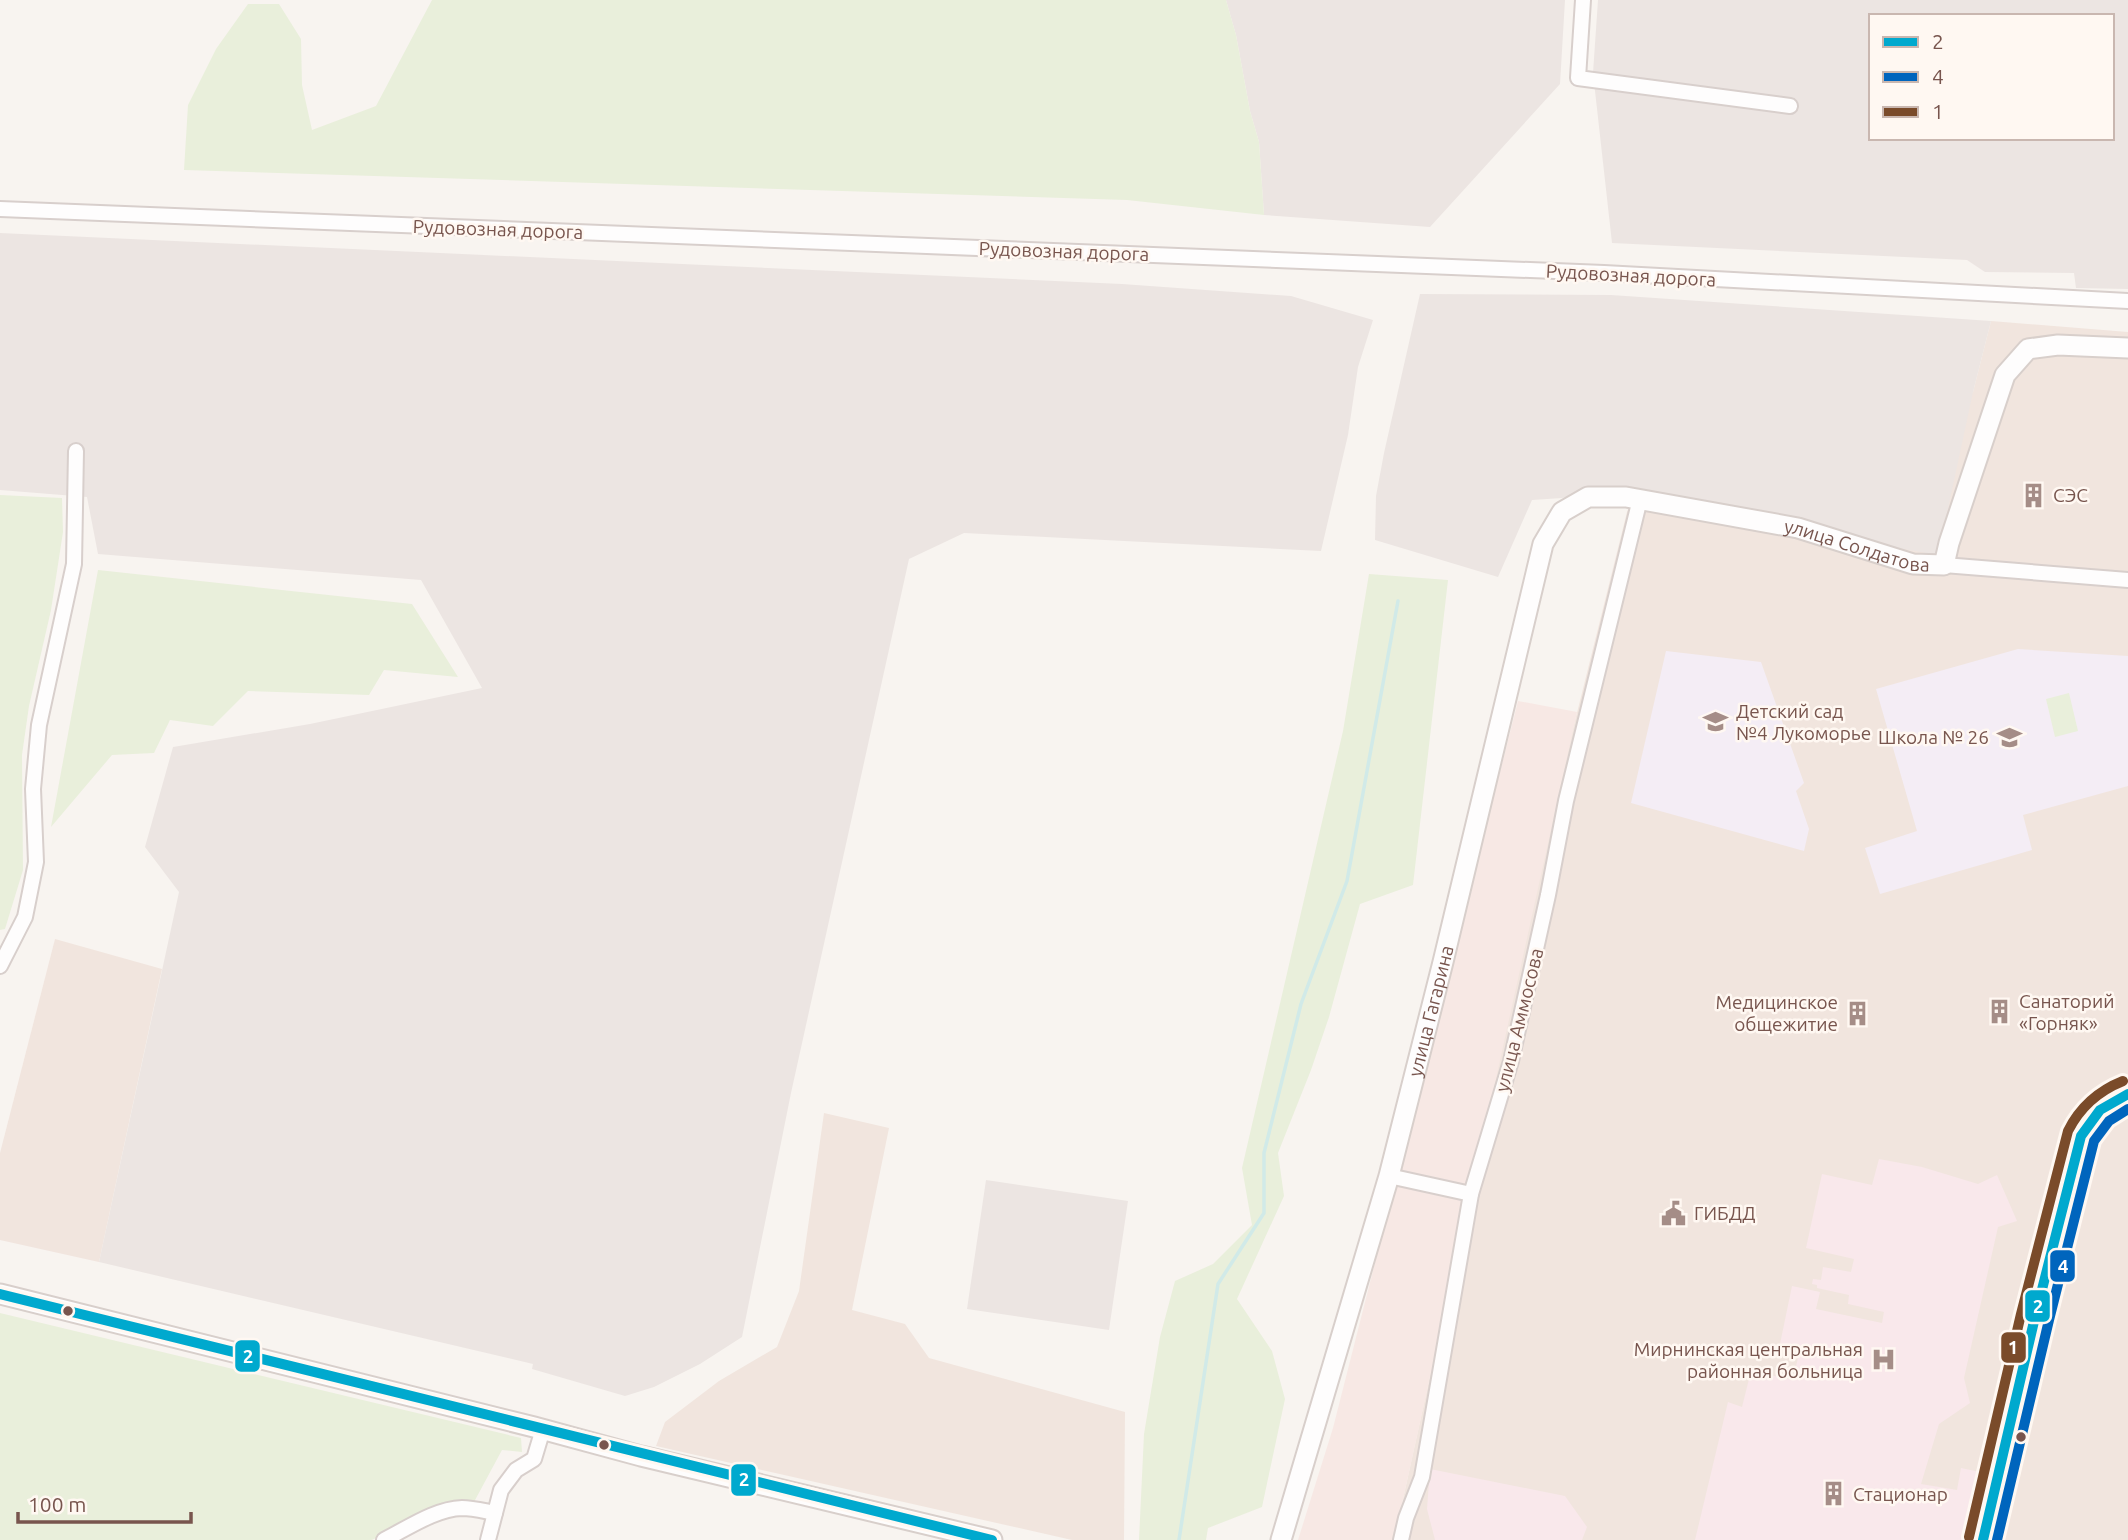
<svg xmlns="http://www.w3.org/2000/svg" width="2128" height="1540" font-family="Ubuntu,sans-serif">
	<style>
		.residential { fill: #f1e5de }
		.commercial { fill: #f7e8e4 }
		.industrial { fill: #ece5e2; fill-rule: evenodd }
		.education { fill: #f4edf5 }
		.medical { fill: #f9e8eb }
		.green { fill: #e9efdb }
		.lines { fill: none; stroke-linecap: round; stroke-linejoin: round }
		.stream { stroke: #d1eae8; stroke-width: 3.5 }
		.street-casing { stroke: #d8cfcc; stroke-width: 18 }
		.secondary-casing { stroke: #d8cfcb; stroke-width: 23 }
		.street { stroke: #fefdfd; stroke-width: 14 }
		.secondary { stroke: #fefdfd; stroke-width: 19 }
		.bus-1-casing { stroke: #fff8f2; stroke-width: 16 }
		.bus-2-casing { stroke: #fff8f2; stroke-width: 16 }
		.bus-3-casing { stroke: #fff8f2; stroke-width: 16 }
		.bus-1 { stroke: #00a9ce; stroke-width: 10 }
		.bus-2 { stroke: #0065bd; stroke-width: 10 }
		.bus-3 { stroke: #7a4b2a; stroke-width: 10 }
		.bus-dot { fill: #78554e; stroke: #fff8f2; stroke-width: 2.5 }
		.labels { text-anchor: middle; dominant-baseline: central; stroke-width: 5; stroke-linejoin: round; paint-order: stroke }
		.street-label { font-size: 19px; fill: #78554e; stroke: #fff8f2 }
		.poi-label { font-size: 19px; fill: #78554e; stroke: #fff8f2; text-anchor: start }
		.line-badge { stroke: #fff8f2; stroke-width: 2.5 }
		.badge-label { font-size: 19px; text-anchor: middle; font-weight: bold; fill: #fff }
	</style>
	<rect width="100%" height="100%" fill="#f8f4f0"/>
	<g class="residential">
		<path d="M1991,321l137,11v1208h-734l171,-779 62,-249 7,-18 72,7 151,40 116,-149z"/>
		<path d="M55,939l107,30 -63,293 -99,-22v-87z"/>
		<path d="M824,1113l65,15 -37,182 53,14 24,34 196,54 -1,128h-52l-416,-94 9,-24 54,-41 58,-34 22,-56z"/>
	</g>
	<path class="commercial" d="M1518,701l59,11 -183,828h-96l35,-112z"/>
	<g class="industrial">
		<path d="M1226,0h339l-5,84 -130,143 -166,-12 -5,-73 -9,-31 -14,-76z"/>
		<path d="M1598,0h530v289l-52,-1 -2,-15 -89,-1 -18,-12 -355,-17 -19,-170zM1871,16h241v122h-241z"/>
		<path d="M0,233l1122,51 169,12 82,24 -15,47 -10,68 -27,116 -357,-18 -55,26 -118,534 -49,244 -42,27 -46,23 -29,9 -93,-27 1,-5 -434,-102 80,-370 -34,-45 28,-100 137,-23 172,-36 -61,-108 -323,-26 -11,-57 -87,-7z"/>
		<path d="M1420,294l191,1 380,26 -18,71 -35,163 -81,-14 -151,-40 -109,-11 -35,8 -30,2 -34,77 -123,-37 1,-44 8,-43z"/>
		<path d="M986,1180l142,21 -19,129 -142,-21z"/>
	</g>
	<g class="education">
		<path d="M2018,649l110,7v130l-105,29 9,35 -152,44 -15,-46 52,-17 -41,-142z"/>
		<path d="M1666,651l95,11 43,121 -8,8 13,38 -5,22 -173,-48z"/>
	</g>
	<g class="medical">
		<path d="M1879,1159l43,8 56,17 19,-9 20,46 -19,6 -34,151 6,25 -31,21 -18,60 36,6 4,-22 19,4 -17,68h-268l33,-138 14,5 9,-36 42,9 7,-31 -20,-5 12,-58 28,6 -4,17 66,14 2,-11 -36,-8 1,-9 -32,-7v-3l-5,-1 1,-5 8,1 2,-13 28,5 3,-13 -48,-11 16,-74 50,11z"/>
		<path d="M1430,1469l135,27 22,31 -5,13h-147l-8,-31z"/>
	</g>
	<g class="green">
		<path d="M432,0h794l10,35 14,76 9,31 5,73 -137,-15 -943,-30 4,-65 28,-56 32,-45h31l22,35 1,46 10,45 64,-24z"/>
		<path d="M0,495l62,3 1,34 -12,78 -22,96 -7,49 1,115 -18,59 -5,1z"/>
		<path d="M98,570l314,34 46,73 -74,-7 -15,25 -121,-4 -35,35 -43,-6 -16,33 -42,2 -61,72z"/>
		<path d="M1369,574l79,6 -35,305 -53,19 -31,113 -18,53 -33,83 6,43 -47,103 35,52 13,48 -23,108 -54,21 -2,12h-67l5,-106 16,-97 15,-56 38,-17 39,-39 -10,-57 101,-437z"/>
		<path d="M2069,693l9,38 -23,6 -9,-38z"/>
		<path d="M0,1313l521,125 1,14 -20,-2 -28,52 -30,3 -72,35h-372z"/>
	</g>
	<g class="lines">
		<path class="stream" d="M1179,1540l39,-256 46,-71v-60l37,-149 46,-123 51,-280"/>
		<defs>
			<g id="street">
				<path d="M1583,0l-5,78 212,28"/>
				<path d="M0,209l1604,64 524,28"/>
				<path d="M1944,565l184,15"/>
				<path d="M0,966l25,-49 11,-55 -3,-73 6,-64 35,-161 2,-113"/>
				<path d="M1389,1176l82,18"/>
				<path d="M384,1540c24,-12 51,-31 78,-32 11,0 22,3 33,5"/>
				<path d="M488,1540l13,-50 15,-20 18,-11 9,-30"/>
				<path d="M1401,1540l5,-22 16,-41 49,-283 40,-133 37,-166 18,-94 74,-302"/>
			</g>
			<g id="secondary">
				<path d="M0,1294l534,133 107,29 351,84"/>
				<path id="s1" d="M1281,1540l108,-364 54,-214 100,-418 19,-32 26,-15h38l172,31 115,36 31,1 5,-22 56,-168 23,-26 30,-4 70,3"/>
				<path d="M1983,1540l52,-223 46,-181c9,-20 26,-35 47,-42"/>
			</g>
		</defs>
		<use href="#street" class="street-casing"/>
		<use href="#secondary" class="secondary-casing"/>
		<use href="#street" class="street"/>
		<use href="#secondary" class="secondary"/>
		<defs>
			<g id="bus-1">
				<path d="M0,1294c331,82 661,167 992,246"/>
				<path d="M1983,1540l52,-223 46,-181 19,-26 28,-16"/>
			</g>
			<path id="bus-2" d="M1997,1540l52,-220 45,-179 15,-20 19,-12"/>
			<path id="bus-3" d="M1969,1537l52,-223 47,-183c12,-24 30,-40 55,-50"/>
		</defs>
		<use href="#bus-1" class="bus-1-casing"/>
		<use href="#bus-2" class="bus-2-casing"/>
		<use href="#bus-3" class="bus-3-casing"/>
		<use href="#bus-1" class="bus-1"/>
		<use href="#bus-2" class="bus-2"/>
		<use href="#bus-3" class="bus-3"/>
	</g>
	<defs>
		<symbol id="building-bare" viewBox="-9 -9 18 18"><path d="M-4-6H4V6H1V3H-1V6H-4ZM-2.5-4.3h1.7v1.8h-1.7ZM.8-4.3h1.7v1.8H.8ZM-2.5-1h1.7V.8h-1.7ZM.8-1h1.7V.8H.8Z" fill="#a58d87" stroke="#fff8f2" stroke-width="2.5" paint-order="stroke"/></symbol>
		<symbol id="school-bare" viewBox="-9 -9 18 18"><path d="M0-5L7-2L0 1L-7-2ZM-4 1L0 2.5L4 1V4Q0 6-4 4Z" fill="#a58d87" stroke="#fff8f2" stroke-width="2.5" paint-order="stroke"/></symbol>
		<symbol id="civic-bare" viewBox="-9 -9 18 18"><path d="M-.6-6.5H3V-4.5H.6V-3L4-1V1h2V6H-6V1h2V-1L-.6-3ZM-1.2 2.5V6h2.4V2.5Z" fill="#a58d87" stroke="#fff8f2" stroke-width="2.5" paint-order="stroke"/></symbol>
		<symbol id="hospital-bare" viewBox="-9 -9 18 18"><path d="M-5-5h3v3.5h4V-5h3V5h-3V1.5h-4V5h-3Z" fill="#a58d87" stroke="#fff8f2" stroke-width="2.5" paint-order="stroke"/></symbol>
	</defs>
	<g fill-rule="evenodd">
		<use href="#building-bare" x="2016" y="478" width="35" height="35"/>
		<use href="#school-bare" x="1698" y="704" width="35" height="35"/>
		<use href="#school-bare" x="1992" y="720" width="35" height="35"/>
		<use href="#building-bare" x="1982" y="994" width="35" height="35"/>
		<use href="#building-bare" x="1840" y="996" width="35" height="35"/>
		<use href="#civic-bare" x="1656" y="1196" width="35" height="35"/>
		<use href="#hospital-bare" x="1866" y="1342" width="35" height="35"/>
		<use href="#building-bare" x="1816" y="1476" width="35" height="35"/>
	</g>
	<g class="bus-dot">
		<circle cx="68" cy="1311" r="6"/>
		<circle cx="2021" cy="1437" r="6"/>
		<circle cx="604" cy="1445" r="6"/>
	</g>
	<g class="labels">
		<g class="street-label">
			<text transform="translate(498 229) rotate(2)">Рудовозная дорога</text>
			<text transform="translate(1064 251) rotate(2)">Рудовозная дорога</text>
			<text transform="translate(1631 275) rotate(3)">Рудовозная дорога</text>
			<text stroke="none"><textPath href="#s1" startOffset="1372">улица Солдатова</textPath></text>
			<text stroke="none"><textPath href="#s1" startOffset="550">улица Гагарина</textPath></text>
			<text transform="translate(1519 1020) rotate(-76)">улица Аммосова</text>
		</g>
		<g class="poi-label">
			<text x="2053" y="495">СЭС</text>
			<text x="1736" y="711">Детский сад<tspan x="1736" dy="22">№4 Лукоморье</tspan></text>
			<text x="1989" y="737" text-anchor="end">Школа № 26</text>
			<text x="2019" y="1001">Санаторий<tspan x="2019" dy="22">«Горняк»</tspan></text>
			<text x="1838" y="1002" text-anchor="end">Медицинское<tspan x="1838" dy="22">общежитие</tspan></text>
			<text x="1694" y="1213">ГИБДД</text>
			<text x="1863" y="1349" text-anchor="end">Мирнинская центральная<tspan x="1863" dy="22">районная больница</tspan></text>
			<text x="1853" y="1494">Стационар</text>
		</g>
	</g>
	<g class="line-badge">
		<rect x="2049" y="1249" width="27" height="34" rx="7" fill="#0065bd"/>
		<rect x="2024" y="1289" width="27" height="34" rx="7" fill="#00a9ce"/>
		<rect x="2000" y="1331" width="27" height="33" rx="7" fill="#7a4b2a"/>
		<rect x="234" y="1339" width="27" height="34" rx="7" fill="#00a9ce"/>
		<rect x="730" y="1463" width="27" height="34" rx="7" fill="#00a9ce"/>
	</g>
	<g class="badge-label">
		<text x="2063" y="1273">4</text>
		<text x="2038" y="1313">2</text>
		<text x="2013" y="1354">1</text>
		<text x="248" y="1363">2</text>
		<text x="744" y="1486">2</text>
	</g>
	<rect x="1869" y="14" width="245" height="126" fill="#fff8f2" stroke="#c9b7b0" stroke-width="2"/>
	<rect x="1883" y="37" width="35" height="10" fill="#00a9ce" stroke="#c9b7b0" stroke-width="2"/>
	<text x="1932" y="49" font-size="21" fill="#78554e">2</text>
	<rect x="1883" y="72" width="35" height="10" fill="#0065bd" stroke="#c9b7b0" stroke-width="2"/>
	<text x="1932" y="84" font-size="21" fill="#78554e">4</text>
	<rect x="1883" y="107" width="35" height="10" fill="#7a4b2a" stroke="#c9b7b0" stroke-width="2"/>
	<text x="1932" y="119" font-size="21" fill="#78554e">1</text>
	<path d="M18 1512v10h173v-10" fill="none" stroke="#78554e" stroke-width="3.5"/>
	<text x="28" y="1512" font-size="21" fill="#78554e" stroke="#fff8f2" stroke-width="5" paint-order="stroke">100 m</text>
</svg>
